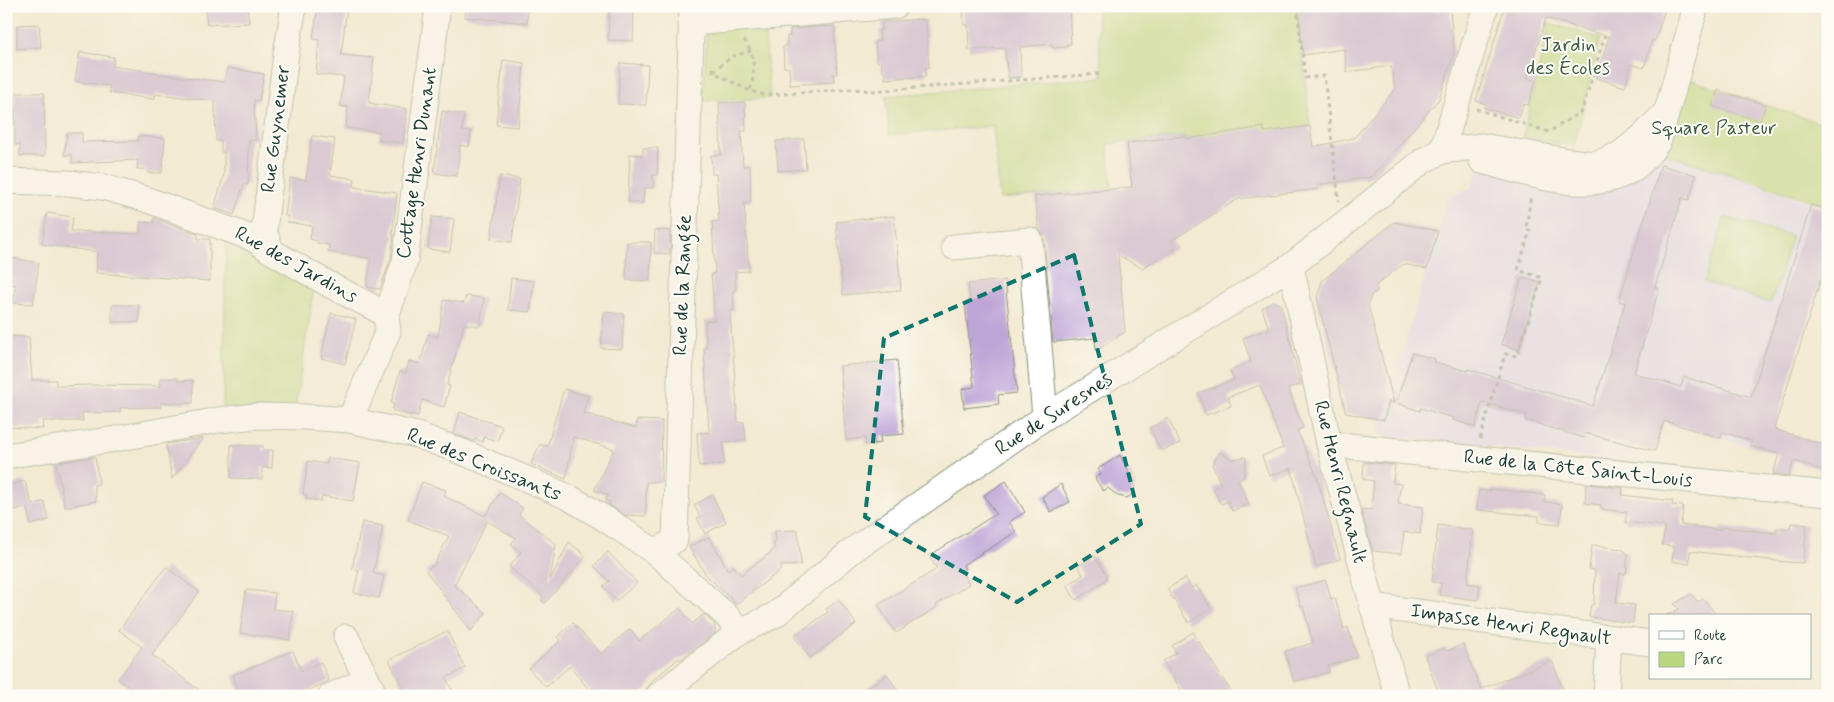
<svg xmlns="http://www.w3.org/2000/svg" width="1834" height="702" font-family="Mynerve,sans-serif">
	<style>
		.built { fill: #ddd5f6 }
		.green { fill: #bad87e; stroke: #6c8a59 }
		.building { fill: #bea5d7 }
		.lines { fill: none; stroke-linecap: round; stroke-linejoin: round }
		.minor-casing { stroke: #899483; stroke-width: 27 }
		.path { stroke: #899483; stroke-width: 3; stroke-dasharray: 4 4; stroke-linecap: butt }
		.minor { stroke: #fff; stroke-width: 25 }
		.marked { fill: none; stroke: #0f766e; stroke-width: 4; stroke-dasharray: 10 6; stroke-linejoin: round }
		.labels { text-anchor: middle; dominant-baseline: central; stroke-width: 4; stroke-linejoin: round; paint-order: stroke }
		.park-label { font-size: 20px; fill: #3e5c43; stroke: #fdfcf7 }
		.street-label { font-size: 20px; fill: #1f3d34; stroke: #fdfcf7 }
	</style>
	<rect width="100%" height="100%" fill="#fdfcf7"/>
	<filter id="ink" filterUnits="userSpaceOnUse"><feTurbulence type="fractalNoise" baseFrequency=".02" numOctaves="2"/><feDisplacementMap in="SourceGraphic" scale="10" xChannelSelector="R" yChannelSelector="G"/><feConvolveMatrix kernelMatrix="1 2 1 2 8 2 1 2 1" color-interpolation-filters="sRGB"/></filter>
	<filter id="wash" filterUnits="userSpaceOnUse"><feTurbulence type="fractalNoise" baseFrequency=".0096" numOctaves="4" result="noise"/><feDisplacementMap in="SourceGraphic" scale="20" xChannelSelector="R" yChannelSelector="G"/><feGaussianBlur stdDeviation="1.12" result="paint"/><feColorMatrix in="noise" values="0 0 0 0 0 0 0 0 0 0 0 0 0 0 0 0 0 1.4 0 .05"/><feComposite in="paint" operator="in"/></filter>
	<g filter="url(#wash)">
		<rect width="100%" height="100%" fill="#f3ead2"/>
		<path class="built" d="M1660,152l52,16 116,41v47l-61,195 -127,-35 -13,45 -249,-26 68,-232 6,-8 20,-8 7,-19z"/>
		<g class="green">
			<path d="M1096,6h201l13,120 -46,6 -78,7 -1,-3 -77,8 4,45 -112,10 -7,-73 -104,9 -3,-39 216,-19z"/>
			<path d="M764,22l6,76 -67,3 4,-72z"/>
			<path d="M1549,23l51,15 -26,108 -51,-9z"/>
			<path d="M1689,79l139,47v63l-5,15 -158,-50z"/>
			<path d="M1725,217l67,19 -21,67 -67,-21z"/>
			<path d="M226,240l88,49 -19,120 -72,1z"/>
		</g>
		<g id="blocks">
			<g class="building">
				<path d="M205,6h42l2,17 -42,2z"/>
				<path d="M318,6h29l-6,49 33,3 -5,45 38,6 -4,34 -24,-3 1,-8 -34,-4 2,-21 -8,-1 4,-29 -28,-3 3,-34 -6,-1z"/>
				<path d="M466,6h62l-1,17 -62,-6z"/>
				<path d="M966,6h103l2,38h-4v3l-15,1v-4l-32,3 1,30 -13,1 -3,-30 -36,2 -1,-25h-4l-1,-17h3z"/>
				<path d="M1298,6h130l1,5 21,-1 4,44 -15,45 -67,78 -54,8v4l-80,10 -67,42 5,7 -34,20 -24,-13 7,77 -29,19 -1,-13 -42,4 -9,-103 -2,-7 -3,-3 -4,-33 97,-9 -5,-44 58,-7 1,3 77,-12 1,5 46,-6 3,21 41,-9 41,-49 -4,-23 -44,6 -3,-23 -41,6z"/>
				<path d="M1505,6h161l-11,35 -3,-1 -8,28 -13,-4 -6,23 -29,-9 13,-41 -63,-19 -19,60 9,3 -8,24 -4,-1 -5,14 -35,-10 2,-4 -10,-3z"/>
				<path d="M609,10l25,2 -1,29 -25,-1z"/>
				<path d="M923,19l-1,1h4l3,48h-4l1,8 -41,3v-8h-3l-1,-8 -4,-2 -2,-20h5l-1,-11h3v-8z"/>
				<path d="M39,24l2,23 -24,2v-24z"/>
				<path d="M834,26l3,48h-4l1,8 -44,3 -1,-17 -5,-1 -1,-20 4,-2v-9h3v-7z"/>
				<path d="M80,52l34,5 -1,9 46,7v1l65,8 3,-14 37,6 -5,27 -5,-1 2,40h-7l-1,45 -4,-1 -10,31 -20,-7 10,-33v-23h-3v-11h-5l-1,-40 -59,-7 -2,5 -45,-6 1,-7 -35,-5z"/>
				<path d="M503,60l21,3 -6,64 -22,-2z"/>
				<path d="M620,63l28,2 -2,40 -28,-1z"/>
				<path d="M1718,90l48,15 -6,16 -48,-15z"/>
				<path d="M15,93h29l1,63h-25v-12l-5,1z"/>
				<path d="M745,102l1,29h-5l2,35 7,-1 1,37h-7l5,69 -14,1 1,19h-3l1,20h-4l8,112 6,-1 2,18 -23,2 1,22 -25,2 -2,-33 12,-1 -5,-84 2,-1 -1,-26 10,-1 -4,-46 4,-1 -3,-51 7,-1 -3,-47h-4l-1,-19h10l-2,-52z"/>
				<path d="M442,111l22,4 -2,16h9l-2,16 -9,-2 -3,31 -23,-3z"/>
				<path d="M67,133h15v9l56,-1v-5l27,2 -3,35h-14l-3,-4h-8l1,-9 -66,3v-8h-8z"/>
				<path d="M312,136l23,3 -5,36 25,4 -1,8 43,6 -5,42h2l-3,23 -11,31 -13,-2 4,-29 -43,-6 1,-7 -12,-2v-2l-7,-2 2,-13 -25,-4 1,-6h-3l5,-38 16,2z"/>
				<path d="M804,139l2,30 -28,2 -2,-30z"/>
				<path d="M643,148h15l-1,27h-4v13h-9l-1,15 -15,-1 2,-48 13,1z"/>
				<path d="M1661,165l35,10 -7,25 -7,-2 -27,89 4,2 -25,84 47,14 3,-10 67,20 60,-192 17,5v46l-54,173 54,17v26l-34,-11 -5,15 -16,-2 6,-20 -29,-8 2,-5 -30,-9 -1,6 -57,-17 -9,30 -70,-18 -1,5 -59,-18 2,-5 -45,-13 -7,25 -22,-7 1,-2 -34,-10v3l-24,-8 16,-50 23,6 -1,3 34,9v-2l125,37 32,-103 -6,-2z"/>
				<path d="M500,176l20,3 -8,63 -21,-3z"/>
				<path d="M47,213l26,4 -2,14 69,3v-12l14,1v-5l44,16v5h12v42l-114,-8 1,-21 -55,-8z"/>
				<path d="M894,216l7,74 -58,5 -7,-73z"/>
				<path d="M432,217l22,2 -4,33 -22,-3z"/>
				<path d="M1394,222l44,9 -11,38 -24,-5 -28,22 3,4 -7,5 -3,10 26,98 -5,-2 -5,19 -38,-7 -29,-115 5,-17z"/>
				<path d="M655,230l15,1v23l-16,-1z"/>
				<path d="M627,242h24l-1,39 -24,-1z"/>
				<path d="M6,257l33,6 -6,41 -20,-1 3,-18 -10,-2z"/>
				<path d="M1522,277l18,5 -21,68 -18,-6z"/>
				<path d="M511,278l23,3 -4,31 -22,-2z"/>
				<path d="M1005,280l12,113 -19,2 1,9 -35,4 -2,-19 12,-2 -9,-85 5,-1 -2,-17z"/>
				<path d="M466,296l18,2 -4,28 -16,-2 -17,61 3,1 -6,21 -22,-7 -4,16 -6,-2v2l-20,-6 2,-6 -3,-1 9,-32 6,2 3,-12 11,3 8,-30 10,3 6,-37 20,3z"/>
				<path d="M1273,301l8,4 20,80 -13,3 15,40 -6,2 20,47 23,82 -24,8 -25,-99 -22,8 -7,-20 21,-8 -23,-63 -32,12 3,9 -25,9 -8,-22 36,-13 -4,-9 21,-9 -8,-24 26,-9 -7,-21z"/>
				<rect x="112" y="305" width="27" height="17"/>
				<path d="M604,312l20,2 -2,35 -21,-1z"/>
				<path d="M331,313l25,6 -11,45 -24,-6z"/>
				<path d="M6,336l23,1 3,43h24v6l37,-1 68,1 -1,-8h18v3l15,-1v23h-32v4l-41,1v4l-38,1 1,8h-41l1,8 -37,-2z"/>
				<path d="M897,360l7,74 -24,2 1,7 -15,2 -1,-7 -19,2 -6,-74z"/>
				<path d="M564,389l24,7 -5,17 53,15 1,-8 25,1 -1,61h-15v34l-21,-1 -16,-10 1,-3 -5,-2 3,-5 -14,-5 20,-41 -41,-12 -7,42 -35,-15 9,-20 7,3z"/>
				<path d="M460,412l42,14 -4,15 -14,-4 -1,5 -8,-3 -1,2 -20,-7z"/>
				<path d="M1168,418l12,25 -19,8 -11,-23z"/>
				<path d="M203,438l-31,41 -6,-35z"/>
				<path d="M231,445l32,1v4h10l-1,18 -10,-1v12l-31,-1z"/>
				<path d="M1220,452l11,7 15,-2 -2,20 -6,2 11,25 -17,7 -4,-10 -7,3 -8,-16 8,-4 -9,-20z"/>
				<path d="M1120,455l13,23 2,7 -2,9 -6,4 -9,-2 -10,-8 -5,3 -8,-13 6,-4 -3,-5z"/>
				<path d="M95,457l4,27 -5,1 2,16 -31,6 -9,-44z"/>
				<path d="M328,458l32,5 -7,38 -31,-5 -1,5 -15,-2 1,-4 -4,-1 5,-33 19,3z"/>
				<path d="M1364,462l31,3 -2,18 8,1 -3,20 25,3 -3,27 -16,-2 -3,22 -28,-3 -12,-42 10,1 3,-29 -11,-2z"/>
				<path d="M25,481l7,24 12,-4 5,19 -18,5 -5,-18 -12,3 -7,-24z"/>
				<path d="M1006,481l19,31 -16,10 7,10 -53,33 2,4 -4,2 8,13 -33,21 1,2 -41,26 -18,-28 59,-36 -8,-13 67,-42 -12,-19z"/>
				<path d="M422,482l24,8 -2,6 41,20 15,-23 23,15 -4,7 37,29 -6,36 19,-38 17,14 -41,47 -4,-3 2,-4 -34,-29 12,-15 -10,-8 5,-6 -29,-17 -33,64 32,28 -15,18 -45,-60 5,-5 2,1 16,-31 -41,-16z"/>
				<path d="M1061,484l9,18 -19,10 -9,-15z"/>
				<path d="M1586,484l37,4 -1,7 51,6 -1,4 11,1 -2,19 39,5 1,-3 55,6 1,-5 13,1 1,-6 16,2 -4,38 -16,-1 -97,-11 -1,13 -17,-3 2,-15 -12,-1 3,-19 -40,-4 2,-10 -26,-3v-4l-16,-2z"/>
				<path d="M1491,489l54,6 -1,7 18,2 -2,20 -21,-2v-6l-62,-6 2,-20 11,1z"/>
				<path d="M712,495l14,27 -21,12 -8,-16 3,-1 -6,-12z"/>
				<path d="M362,522l21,4 -10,47 11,3 -5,22 -25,-5 5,-23 -7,-1z"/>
				<path d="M1438,525l35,5 -6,53 13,2 -2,15 -39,-5 2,-12 -9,-1z"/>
				<path d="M798,530l3,35 -20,1v4l-45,34 -32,-31h1l-16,-26 20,-10 19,33 6,-4 7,9 33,-25v-8h2l-1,-11z"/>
				<path d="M1592,545l30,4 6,5 -2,20 -6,-1 -4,30 19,2 -2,18 -44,-6 2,-12 3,-1 1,-34 -6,-1z"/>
				<path d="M608,552l29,31 -21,18 -13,-15 6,-5 -15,-15z"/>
				<path d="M1095,556l11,18v6l-30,20 -9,-14 16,-11 -5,-9z"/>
				<path d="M166,567l33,25 -47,63 55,41h-67l-22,-17 24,-32 -23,-17z"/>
				<path d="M1185,578l7,10 4,-3 15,23 -22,15 -22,-34z"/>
				<path d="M1326,580l5,19 4,-1 9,31 4,-2 9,30 -29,9 1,6 -35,10 -9,-31 28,-8 -10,-37 -2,1 -6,-19z"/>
				<path d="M246,590l29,3 -2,16 20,2 -3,29 -50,-7z"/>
				<path d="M1691,594l7,8 6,-3 13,17h-52l14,-7 -5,-5z"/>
				<path d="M839,600l17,24 -46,34 -16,-22 34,-24 -2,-3z"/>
				<path d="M680,608l12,16 12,-10 11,11v8l-35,27 -1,-2 -27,23v1l-7,9 -7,5h-44l-24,-30 -24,21 -17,-18 32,-29 -4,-3 16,-14 28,31 29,-25 9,12z"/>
				<path d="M447,631l18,37 -19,10 9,18h-48l-18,-36z"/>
				<path d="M1193,632l13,21 28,43h-49l-22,-35 13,-8 -4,-7z"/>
				<path d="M1463,644l18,45 71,-28 14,35h-126l-15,-40 20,-8 2,3z"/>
				<path d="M293,651l8,20 20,-9 8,19 -34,15h-54l-8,-21z"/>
				<path d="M887,674l14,22h-46z"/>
			</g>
		</g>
	</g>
	<g filter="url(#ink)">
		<use href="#blocks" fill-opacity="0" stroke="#899483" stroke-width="1"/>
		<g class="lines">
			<defs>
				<g id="minor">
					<path d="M691,23l204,-17"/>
					<path d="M1442,151l44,-145"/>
					<path d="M1482,161c45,12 105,35 148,10 12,-7 21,-19 29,-31l37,-134"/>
					<path d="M6,181l62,2 35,4 42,12 107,39 19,13 59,34 52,27 4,5 2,14 -38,89"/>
					<path d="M954,247l76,-7 15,177"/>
					<path d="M271,251l-7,-21 22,-176 8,-48"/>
					<path d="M1291,266l38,178 68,252"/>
					<path d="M386,317l19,-56 33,-255"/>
					<path d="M1329,444l499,50"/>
					<path d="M6,456l109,-17 104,-19 37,-4 49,1 45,3 67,15 48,18 78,33 27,12 34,20 51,34 72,64 12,16"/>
					<path d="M655,552l20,-12 17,-534"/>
					<path d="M1372,606l278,37"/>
					<path d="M346,637l29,59"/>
					<path d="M331,696l36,-16"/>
					<path d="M658,696l81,-64 36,-17 78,-65 192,-133 246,-151 133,-106 18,-9 40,-5 87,15 23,3 12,-3 16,-7 24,-19 22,-23"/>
					<path d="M1606,696l3,-58"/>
				</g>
			</defs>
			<use href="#minor" class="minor-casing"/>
			<g class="path">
				<path d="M1297,6l8,72 19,-2 15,125"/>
				<path d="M744,40c12,15 11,33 6,51l15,4 88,-6 21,2 225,-17"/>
				<path d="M713,68v3l4,3 33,17"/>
				<path d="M713,71l20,-15 18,-5"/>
				<path d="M1476,109l73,23 33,-21 23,-76"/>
				<path d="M1480,439l25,-85 12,2 25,-78 -24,-8 12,-39 -4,-2 5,-34"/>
			</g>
			<use href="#minor" class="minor"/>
		</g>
	</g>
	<path d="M0 0H1834V702H0ZM1074,255l67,269 -124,78 -152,-85 19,-179z" fill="#f3ead2" fill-opacity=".55" fill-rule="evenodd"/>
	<path class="marked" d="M1074,255l67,269 -124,78 -152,-85 19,-179z"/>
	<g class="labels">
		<g class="park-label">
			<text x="1568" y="45">Jardin<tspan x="1568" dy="23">des Écoles</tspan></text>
			<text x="1714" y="128">Square Pasteur</text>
		</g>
		<g class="street-label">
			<text transform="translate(276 129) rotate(-83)">Rue Guynemer</text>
			<text transform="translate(417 163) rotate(-82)">Cottage Henri Dunant</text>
			<text transform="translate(296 265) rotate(29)">Rue des Jardins</text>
			<text transform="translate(683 285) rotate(-88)">Rue de la Rangée</text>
			<text transform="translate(1054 414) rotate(-33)">Rue de Suresnes</text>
			<text transform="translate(484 465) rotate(22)">Rue des Croissants</text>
			<text transform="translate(1578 469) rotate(6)">Rue de la Côte Saint-Louis</text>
			<text transform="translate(1340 482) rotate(76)">Rue Henri Regnault</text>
			<text transform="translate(1511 625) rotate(8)">Impasse Henri Regnault</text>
		</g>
	</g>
	<rect width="1834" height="702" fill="none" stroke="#fdfcf7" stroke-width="25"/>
	<rect x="1649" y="614" width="162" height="65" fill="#fdfcf7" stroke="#a4b0a9"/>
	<rect x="1659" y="631" width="25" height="8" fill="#ffffff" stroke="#a4b0a9"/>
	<text x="1694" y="640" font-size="15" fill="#1f3d34">Route</text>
	<rect x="1659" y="652" width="25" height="15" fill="#bad87e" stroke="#a4b0a9"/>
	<text x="1694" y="664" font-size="15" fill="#1f3d34">Parc</text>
</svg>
